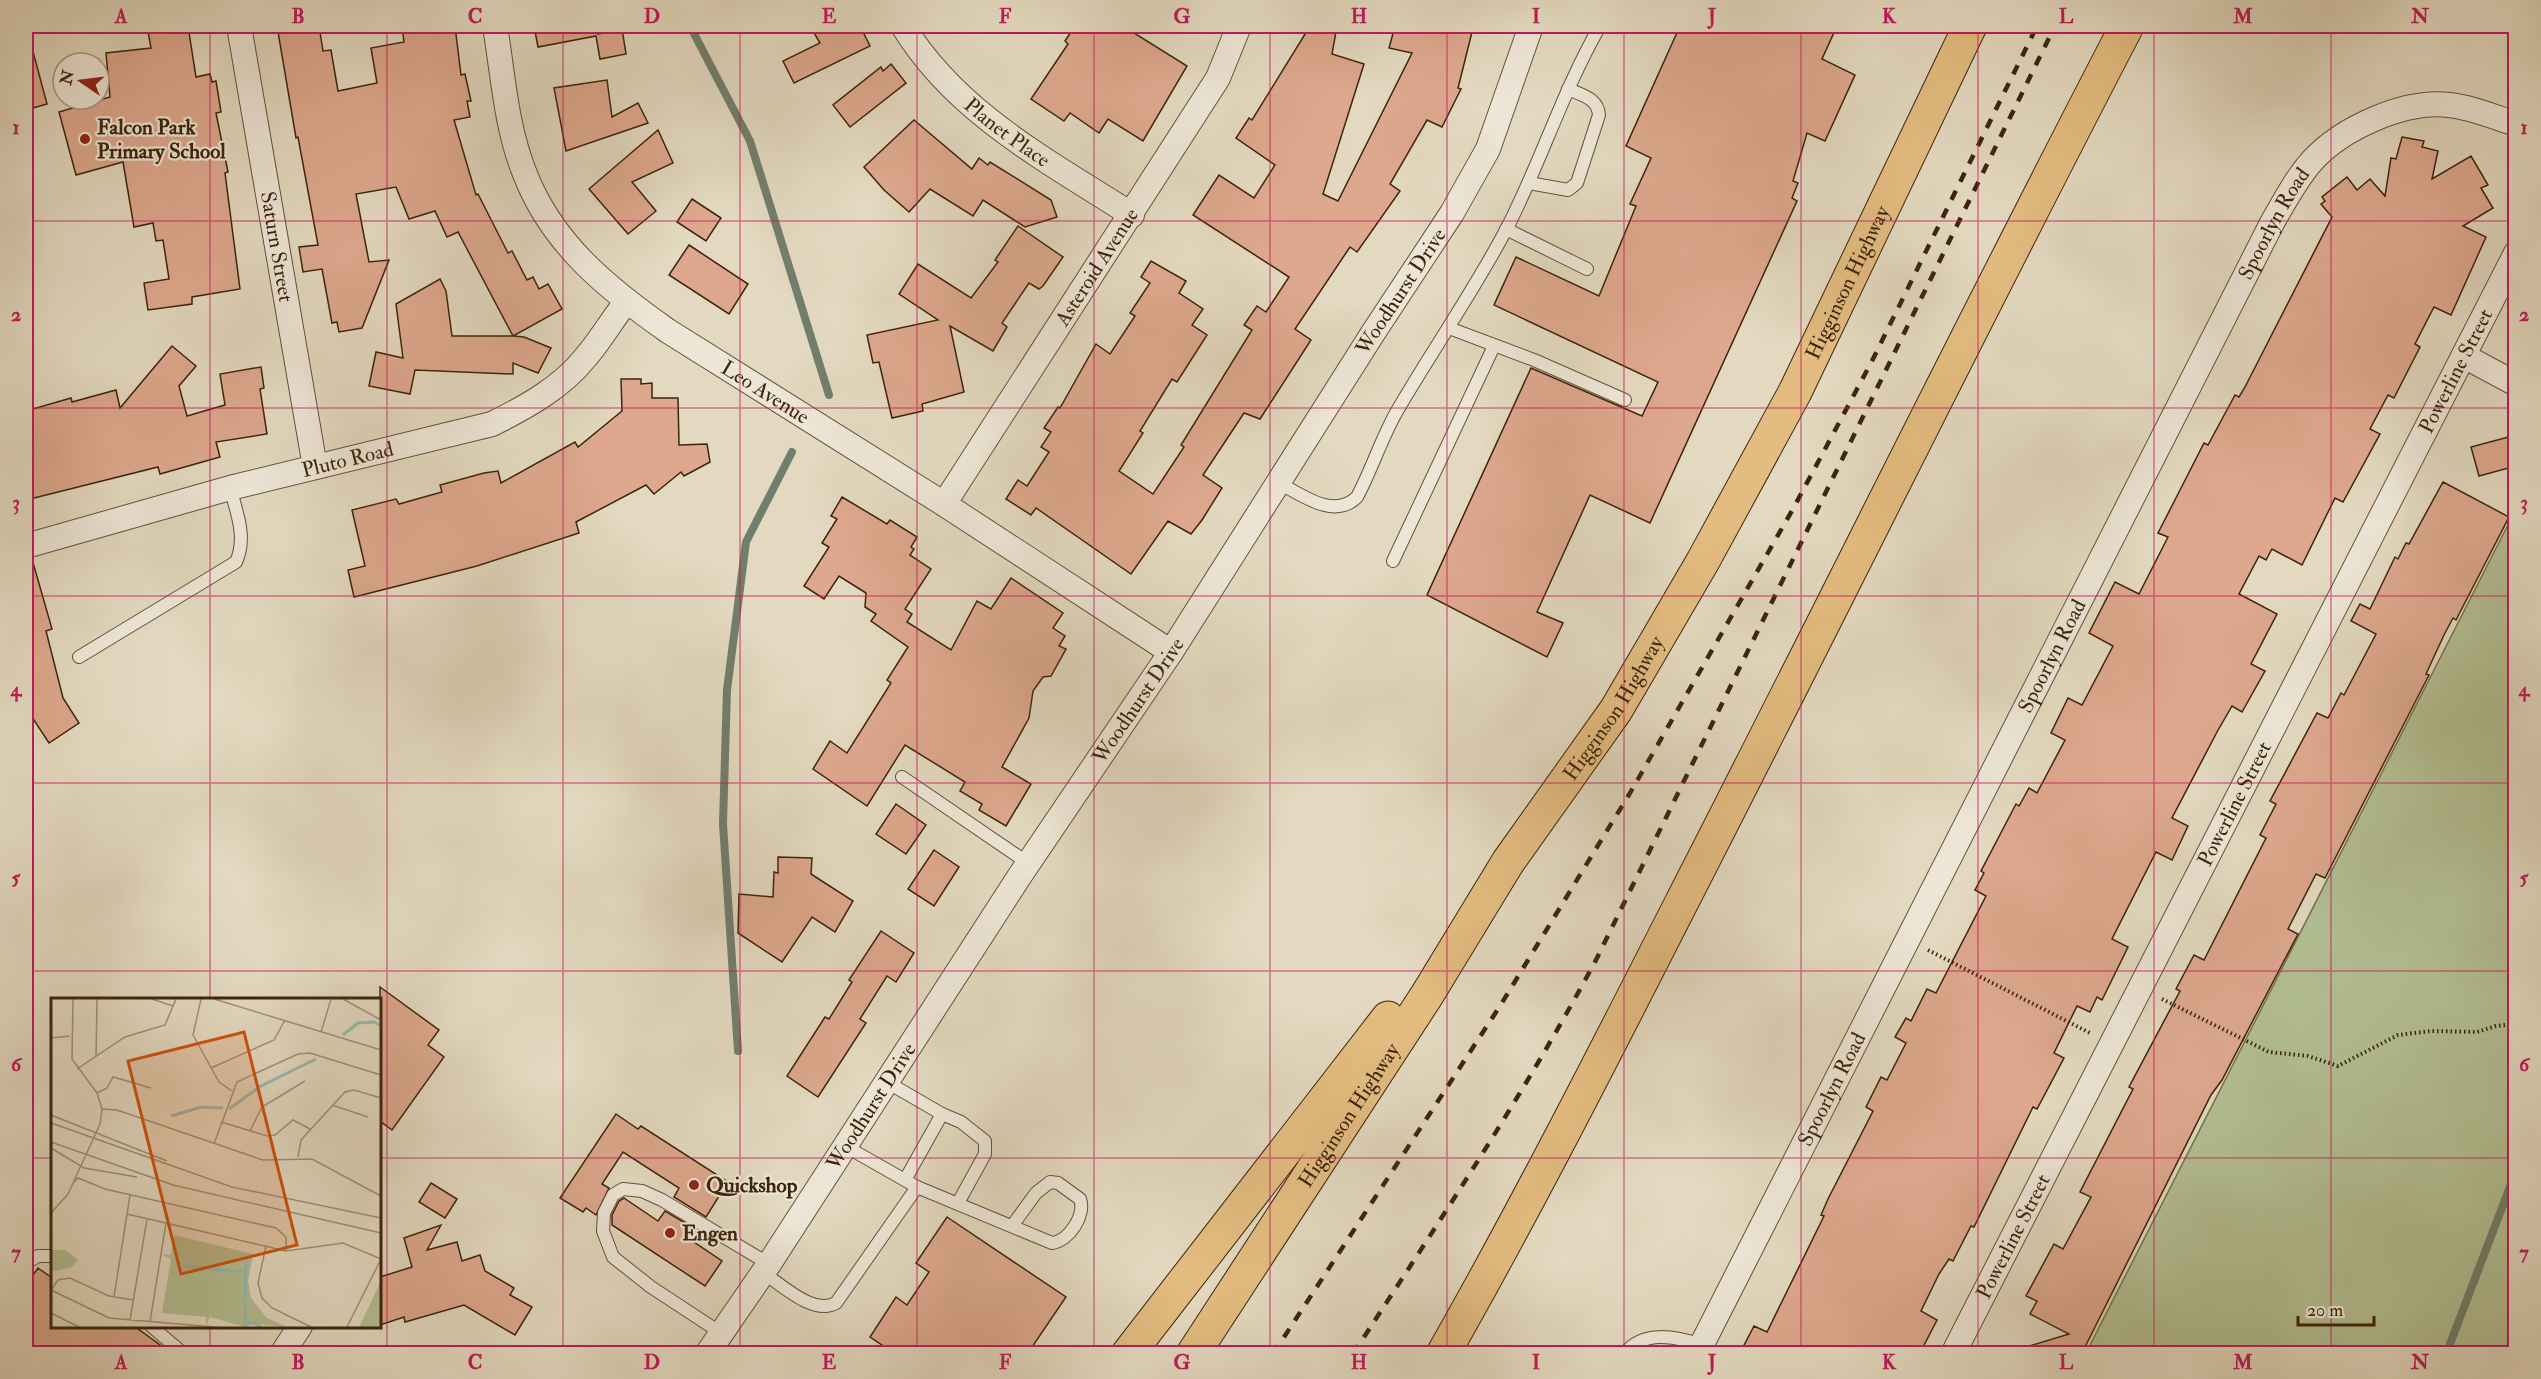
<svg xmlns="http://www.w3.org/2000/svg" width="2541" height="1379" font-family="'IM FELL Double Pica',serif">
	<style>
		.green { fill: #b3bf93; stroke: #78724f; stroke-width: 1.5 }
		.lines { fill: none; stroke-linecap: round; stroke-linejoin: round }
		.stream { stroke: #727e6d; stroke-width: 8 }
		.building { fill: #dda88e; stroke: #3c240b; stroke-width: 1.5 }
		.service-casing { stroke: #665138; stroke-width: 14 }
		.minor-casing { stroke: #665138; stroke-width: 26 }
		.trunk-casing { stroke: #3c240b; stroke-width: 35 }
		.path { stroke: #3c240b; stroke-width: 4; stroke-dasharray: 1.5 3; stroke-linecap: butt }
		.service { stroke: #ede6d6; stroke-width: 12 }
		.minor { stroke: #ede6d6; stroke-width: 24 }
		.trunk { stroke: #e2bc80; stroke-width: 33 }
		.rail { stroke: #3c240b; stroke-width: 4.5; stroke-dasharray: 10 10; stroke-linecap: butt }
		.grid { fill: none; stroke: #c2185b; stroke-width: 1.5; stroke-opacity: 0.55 }
		.poi-dot { fill: #8f2418; stroke: #ede6d6; stroke-width: 2 }
		.labels { text-anchor: middle; dominant-baseline: central; stroke-width: 4.5; stroke-linejoin: round; paint-order: stroke }
		.poi-label { font-size: 21px; font-weight: bold; fill: #3c240b; stroke: #ede6d6; text-anchor: start }
		.street-label { font-size: 21px; fill: #3c240b; stroke: #ede6d6 }
		.inset-river { fill: none; stroke: #96baae; stroke-width: 3 }
		.inset-road { fill: none; stroke: #a09178; stroke-width: 1.5 }
		.view { fill: #ce510c; fill-opacity: 0.15; stroke: #ce510c; stroke-width: 3 }
		.inset-edge { fill: none; stroke: #3c240b; stroke-width: 3 }
		.neatline { fill: none; stroke: #c2185b; stroke-width: 2 }
		.grid-label { font-size: 20px; text-anchor: middle; font-weight: bold; fill: #c2185b }
	</style>
	<rect width="100%" height="100%" fill="#e3d9c0"/>
	<filter id="stains"><feTurbulence type="fractalNoise" baseFrequency=".00333" numOctaves="4"/><feColorMatrix values="0 0 0 0 .2 0 0 0 0 .09 0 0 0 0 .02 0 0 0 .5 -.17"/></filter>
	<radialGradient id="worn" r=".72"><stop offset=".6" stop-color="#630" stop-opacity="0"/><stop offset="1" stop-color="#630" stop-opacity=".3"/></radialGradient>
	<path class="green" d="M2514,513l1,840h-429z"/>
	<g class="lines">
		<g class="stream">
			<path d="M690,26l60,115 79,254"/>
			<path d="M738,1051l-15,-227 4,-134 19,-148 46,-90"/>
			<path d="M2450,1344l66,-173"/>
		</g>
	</g>
	<g class="building">
		<path d="M147,26h41l8,51 14,-3 2,8 4,-1 5,31 -5,1 12,59 -3,1 15,116 -48,8v7l-44,6 -4,-27 25,-4 -6,-39 -7,1 -3,-18 -19,4 -11,-65 -47,13 -17,-63 51,-15 -4,-44 45,-5z"/>
		<path d="M277,26h42l4,25 8,-1 7,41 39,-8 -6,-35 33,-6 -2,-16h53l6,49 4,-1 6,27h-4l3,16 -16,3 22,75 2,-1 30,59 4,-2 15,29 6,-3 6,12 9,-5 14,25 -49,27 11,1 27,11 -13,25 -25,-10v11l-98,-4 -5,24 -41,-8 7,-34 27,6 -7,-54 44,-25 6,12 6,45h61l-55,-104 -11,5 -12,-26 -26,8 -13,-32 -40,7 13,68 20,-2 -27,68 -23,4 -2,-10 -5,1 -10,-54 -19,3 -4,-25 19,-2 -20,-108 -2,1z"/>
		<path d="M534,26h63l1,8 24,-5 4,25 -26,5 -4,-23 -58,11z"/>
		<path d="M810,26h50l10,20 -76,37 -11,-22 37,-18z"/>
		<path d="M1075,26h48l64,40 -44,75 -35,-22 -9,14 -29,-20 -6,8 -33,-22 37,-55 -3,-3z"/>
		<path d="M1310,26h27l-5,28 32,10 -41,130 15,7 74,-148 -23,-5 6,-22h51l26,6 -14,56 3,1 -19,38 -15,-7 -37,64 10,7 -43,61 -7,-5 -55,82 16,11 -51,79 -16,-6 -41,62 19,13 -20,32 -11,14 -23,-13 -37,53 -95,-66 -5,7 -25,-16 12,-19 9,6 22,-34 -8,-5 10,-15 -7,-4 14,-21 2,1 36,-64 14,10 25,-38 -5,-3 20,-30 -9,-6 10,-16 35,20 -7,12 24,16 -11,16 15,10 -30,47 -5,-3 -32,52 3,2 -24,38 34,23 31,-47 -3,-2 71,-115 -8,-5 13,-19 9,6 23,-35 -96,-62 26,-40 35,23 21,-33 -39,-27 13,-20 3,2z"/>
		<path d="M1680,26h157l-15,33 33,16 -30,66 -18,-8 -14,48 5,2 -6,15 5,3 -147,322 -60,-28 -53,117 26,11 -16,34 -120,-62 104,-227 111,48 16,-34 -164,-77 22,-48 83,39 37,-90 -6,-2 21,-46 -25,-12z"/>
		<path d="M32,48l15,56 -21,6v-61z"/>
		<path d="M891,64l15,19 -56,44 -17,-22 48,-38 2,4z"/>
		<path d="M607,80l5,37 26,-14 10,20 -82,28 -12,-63z"/>
		<path d="M914,120l58,49 7,-11 9,7 2,-3 61,38 6,17 -32,10 -42,-27 -10,16 -43,-27 -21,23 -25,-22 -20,-23z"/>
		<path d="M658,130l15,33 -41,19 24,29 -28,23 -39,-45z"/>
		<path d="M2402,137l22,4 -2,6 16,4 -6,28 39,-23 17,29 -7,3 12,20 -30,18 23,11 -35,78 -17,-8 -19,37 5,3 -26,51 -6,-3 -18,34 10,5 -37,68 -8,-4 -33,67 -30,-16 -6,11 -7,-4 -20,38 38,20 -26,50 14,7 -23,41 -10,-6 -15,26 -45,86 16,8 -16,34 -16,-8 -44,87 16,8 -26,53 -5,-3 -7,15 -13,-6 -23,47 10,5 -27,51 -4,-2 -59,120 -3,-1 -18,35 -4,-2 -10,15 -18,37 16,9 -17,33h-180l14,-27 13,6 57,-116 -3,-1 7,-16 45,-88 -7,-4 15,-30 6,3 19,-37 -11,-6 11,-19 5,3 16,-32 9,4 50,-97 -11,-6 9,-17 -3,-2 35,-67 3,2 10,-18 8,5 28,-53 -14,-7 17,-35 14,7 31,-59 -24,-13 26,-51 24,12 29,-57 -10,-4 20,-39 26,-51 4,2 27,-50 4,2 6,-10 87,-170 -11,-13 4,-3 -3,-4 25,-20 10,13 13,-11 15,17 6,-38 5,1z"/>
		<path d="M692,199l29,19 -15,23 -29,-19z"/>
		<path d="M1018,226l45,31 -20,29 -4,3 -10,-6 -27,40 5,4 -14,24 -43,-25 14,66 -42,12 1,7 -31,7 -13,-56 -6,1 -6,-28 71,-15 -39,-26 19,-30 53,34 27,-36 -3,-2z"/>
		<path d="M689,245l59,39 -19,30 -60,-39z"/>
		<path d="M172,346l24,20 -17,20 8,30 38,-11 -5,-31 41,-7 3,21 -4,1 7,45 -51,8 4,15 -60,17 -2,-7 -132,33v-89l45,-13 1,4 44,-12 4,18z"/>
		<path d="M621,379h20v5l11,-1v15h26l1,47 28,-1 3,18 -26,14 -3,-4 -27,22 -8,-9 -70,37 3,11 -102,33 -123,31 -6,-27 17,-4 -13,-56 44,-11 3,5 43,-12 -2,-7 44,-12 14,-2 3,12 74,-41 3,5 44,-36z"/>
		<path d="M2516,435v31l-37,10 -8,-29z"/>
		<path d="M2443,482l66,35 -53,103 -3,-2 -9,17 -18,39 3,1 -104,203 -9,-4 -28,55 10,5 -76,146 -11,15 -129,258h-58l-1,-5 46,-14 -39,-20 7,-13 -11,-5 28,-52 9,5 28,-52 -11,-5 53,-103 -4,-2 51,-96 -4,-2 18,-34 10,5 62,-122 -6,-3 16,-31 -6,-3 47,-88 11,5 13,-25 3,2 32,-61 -25,-13 9,-17 10,5 25,-52 3,2 8,-16 3,1z"/>
		<path d="M842,497l45,27 3,-4 27,17 -6,10 3,2 -4,6 21,14 -26,40 7,5 -5,8 44,28 26,-49 14,8 20,-31 52,35 -10,15 12,8 -6,10 7,3 -15,27 -8,1 -10,14 -4,27 -27,49 29,17 -25,42 -27,-16 3,-6 -22,-13 5,-9 -60,-37 -38,61 -54,-37 17,-28 17,12 44,-70 -4,-3 21,-33 -37,-26 5,-7 -11,-7 1,-14 -27,-17 -15,23 -20,-13 25,-39 -7,-4 15,-24 -6,-3z"/>
		<path d="M32,559l20,70 -6,2 17,67 16,25 -30,20 -23,-35v-148z"/>
		<path d="M896,804l30,21 -20,29 -30,-20z"/>
		<path d="M934,850l25,17 -25,39 -26,-17z"/>
		<path d="M778,857l34,1 -1,16 42,27 -18,31 -23,-15 -30,45 -44,-29 1,-39 34,3 1,-25 4,1z"/>
		<path d="M881,931l33,22 -18,29 -9,-6 -27,43 6,4 -48,74 -31,-21 38,-59 4,2 23,-37 -3,-2z"/>
		<path d="M380,987l59,43 -11,15 16,12 -52,73 -12,-9z"/>
		<path d="M616,1114l22,15 3,-3 87,56 -22,35 -32,-20 5,-9 -56,-36 -21,32 7,4 -13,27 -10,-7 -3,4 -23,-14z"/>
		<path d="M431,1183l26,16 -12,19 -26,-16z"/>
		<path d="M624,1198l34,23 7,-10 32,19 -6,10 31,21 -17,25 -93,-61v-10l7,-14z"/>
		<path d="M947,1217l119,80 -38,56h-134l-24,-16 26,-40 11,8 22,-33 -13,-9z"/>
		<path d="M441,1225l-14,25 30,-8 5,19 18,-6 5,16 29,17 -4,7 22,12 -17,28 -51,-30 -59,17 -1,-5 -24,8v-48l32,-10 -8,-29z"/>
		<path d="M38,1268l14,10v48h82l37,27h-145v-68z"/>
	</g>
	<g class="lines">
		<defs>
			<g id="service">
				<path d="M1529,183l39,7 9,-7 22,-68c-1,-17 -18,-20 -31,-26"/>
				<path d="M1506,229l81,40"/>
				<path d="M1449,328l85,32 91,40"/>
				<path d="M1279,483c23,12 55,37 78,14 15,-28 24,-58 40,-86 36,-62 77,-120 110,-183 34,-66 56,-138 93,-202"/>
				<path d="M1393,561l101,-215"/>
				<path d="M79,657l157,-95c11,-24 1,-49 -6,-74"/>
				<path d="M902,777l126,86"/>
				<path d="M885,1081l57,33"/>
				<path d="M905,1180l37,-66 19,8 24,19v13l-27,49"/>
				<path d="M917,1187l135,56c17,-2 34,-28 28,-44l-22,-16 -8,-1 -14,11 -24,33"/>
				<path d="M26,1263l12,-7h14"/>
				<path d="M762,1272c19,12 51,44 74,31l81,-116 -72,-41"/>
				<path d="M151,1326l33,28"/>
				<path d="M721,1333l-70,-46 -38,-30 -10,-26 1,-18 9,-18 10,-6 19,2 20,9 107,64"/>
				<path d="M1624,1354c19,-25 53,-17 78,-9"/>
			</g>
			<g id="minor">
				<path id="s1" d="M239,26l76,441"/>
				<path id="s2" d="M495,26c8,48 11,102 30,148 27,70 83,115 143,157l276,173 227,148"/>
				<path id="s3" d="M903,26c53,87 145,135 229,189"/>
				<path d="M2464,356l52,28"/>
				<path id="s4" d="M944,504l274,-426 21,-52"/>
				<path id="s5" d="M26,546l204,-58 262,-64c34,-17 69,-36 93,-66 15,-17 27,-38 41,-56"/>
				<path d="M282,1354l18,-28"/>
				<path id="s6" d="M707,1354l62,-90 250,-387 152,-225 202,-319 79,-120 36,-64 43,-123"/>
				<path id="s7" d="M1697,1354l575,-1131c12,-21 24,-44 40,-62 30,-33 92,-61 137,-56 22,2 45,12 67,19"/>
				<path id="s8" d="M1953,1354l563,-1101"/>
			</g>
			<g id="trunk">
				<path d="M1128,1354l260,-336"/>
				<path id="s9" d="M1193,1354l234,-359 81,-133 108,-152 87,-149 92,-169 175,-366"/>
				<path d="M1443,1354c88,-155 168,-313 249,-472 146,-285 287,-572 435,-856"/>
			</g>
		</defs>
		<use href="#service" class="service-casing"/>
		<use href="#minor" class="minor-casing"/>
		<use href="#trunk" class="trunk-casing"/>
		<g class="path">
			<path d="M1928,950l162,83"/>
			<path d="M2162,999l107,53 39,4 30,10 60,-31 33,-4 46,1 19,-6 20,-2"/>
		</g>
		<use href="#service" class="service"/>
		<use href="#minor" class="minor"/>
		<use href="#trunk" class="trunk"/>
		<g class="rail">
			<path d="M1273,1354l227,-348 130,-213 163,-284 79,-148 165,-335"/>
			<path d="M1353,1354c85,-131 171,-259 244,-396l458,-932"/>
		</g>
	</g>
	<path class="grid" d="M210,26v974M387,26v1328M563,26v1328M740,26v1328M917,26v1328M1094,26v1328M1270,26v1328M1447,26v1328M1624,26v1328M1801,26v1328M1978,26v1328M2154,26v1328M2331,26v1328M26,221h2490M26,408h2490M26,596h2490M26,783h2490M26,971h2490M26,1158h26M380,1158h2136M210,1326v28"/>
	<g class="poi-dot">
		<circle cx="85" cy="139" r="6"/>
		<circle cx="694" cy="1185" r="6"/>
		<circle cx="670" cy="1233" r="6"/>
	</g>
	<g class="labels">
		<g class="poi-label">
			<text x="97" y="127">Falcon Park<tspan x="97" dy="24">Primary School</tspan></text>
			<text x="706" y="1185">Quickshop</text>
			<text x="682" y="1233">Engen</text>
		</g>
		<g class="street-label">
			<text stroke="none"><textPath href="#s3" startOffset="150">Planet Place</textPath></text>
			<text stroke="none"><textPath href="#s7" startOffset="1269">Spoorlyn Road</textPath></text>
			<text stroke="none"><textPath href="#s1" startOffset="224">Saturn Street</textPath></text>
			<text stroke="none"><textPath href="#s4" startOffset="282">Asteroid Avenue</textPath></text>
			<text stroke="none"><textPath href="#s9" startOffset="1257">Higginson Highway</textPath></text>
			<text stroke="none"><textPath href="#s6" startOffset="1269">Woodhurst Drive</textPath></text>
			<text stroke="none"><textPath href="#s8" startOffset="1104">Powerline Street</textPath></text>
			<text stroke="none"><textPath href="#s2" startOffset="482">Leo Avenue</textPath></text>
			<text stroke="none"><textPath href="#s5" startOffset="333">Pluto Road</textPath></text>
			<text stroke="none"><textPath href="#s7" startOffset="783">Spoorlyn Road</textPath></text>
			<text stroke="none"><textPath href="#s6" startOffset="783">Woodhurst Drive</textPath></text>
			<text stroke="none"><textPath href="#s9" startOffset="771">Higginson Highway</textPath></text>
			<text stroke="none"><textPath href="#s8" startOffset="618">Powerline Street</textPath></text>
			<text stroke="none"><textPath href="#s7" startOffset="297">Spoorlyn Road</textPath></text>
			<text stroke="none"><textPath href="#s6" startOffset="297">Woodhurst Drive</textPath></text>
			<text stroke="none"><textPath href="#s9" startOffset="285">Higginson Highway</textPath></text>
			<text stroke="none"><textPath href="#s8" startOffset="132">Powerline Street</textPath></text>
		</g>
	</g>
	<g transform="translate(51 998)">
		<rect width="330" height="330" fill="#e3d9c0"/>
		<path d="M123,237l79,19 -5,27 3,17 16,20 20,9 -34,-3 -8,3 -35,-10 -4,9v-9l-44,-4 9,-54 -10,-5 10,1zM0,252h14l13,10 -6,7 -21,5zM329,285l1,44h-22l4,-8z" fill="#b3bf93"/>
		<path class="inset-river" d="M292,37l15,-12 16,-1 7,4M178,111l32,-23 55,-27M120,118l30,-9 22,1M131,268l64,6M194,302l1,-41M194,305v21l9,-1 7,4"/>
		<path class="inset-road" d="M101,1l21,7M150,1l-8,36 26,47 13,9M163,1l167,51M292,1l38,21M270,34l10,-33M0,40l19,-2M45,59l1,-58M160,70l63,-28 11,-20M26,71l48,-32 40,-12 11,-26M46,95l10,-5 6,-11 38,11M281,107l36,12M51,111l15,1 146,50 49,-1 69,37M0,117l116,46M170,124l46,14 8,-1 18,-15 17,9M0,125l181,64 149,31M199,133l12,-24 43,-26M0,144l122,43 208,48M163,146l23,-62 61,-28 12,-1 71,22M0,150l33,20 53,9M247,159l3,-17 44,-48 9,-2 27,8M23,184l4,-4 27,11 171,39 10,9v14M17,196l32,-70 2,-15 -5,-16 -25,-34 1,-60M0,215l17,-19M76,216l159,37 57,-8 38,16M215,248l-8,37 4,15 10,10 39,19M0,292l58,28 105,9M0,292l7,-10 12,-2 39,18 24,4M63,299l16,-102M0,315l28,14M79,322l17,-101M99,324l16,-99M296,329l34,-68"/>
		<path class="view" d="M193,34l53,213 -116,29 -53,-213z"/>
		<rect width="330" height="330" class="inset-edge"/>
	</g>
	<rect width="2541" height="1379" fill="none" stroke="#e3d9c0" stroke-width="66"/>
	<g transform="translate(81 81) rotate(284)"><circle r="28" fill="#ede6d6" stroke="#a69885" stroke-width="1.5"/>
	<path d="M0-4.5L10 22L0 15L-10 22Z" fill="#8f2418"/>
	<text y="-9" font-size="16" font-weight="bold" text-anchor="middle" fill="#3c240b">N</text>
	</g>
	<path d="M2298 1316v9h76v-9" fill="none" stroke="#3c240b" stroke-width="3"/>
	<text x="2307" y="1316" font-size="18" fill="#3c240b" stroke="#ede6d6" stroke-width="4.5" paint-order="stroke">20 m</text>
	<rect x="33" y="33" width="2475" height="1313" class="neatline"/>
	<g class="grid-label">
		<text x="121" y="23">A</text>
		<text x="298" y="23">B</text>
		<text x="475" y="23">C</text>
		<text x="652" y="23">D</text>
		<text x="829" y="23">E</text>
		<text x="1005" y="23">F</text>
		<text x="1182" y="23">G</text>
		<text x="1359" y="23">H</text>
		<text x="1536" y="23">I</text>
		<text x="1712" y="23">J</text>
		<text x="1889" y="23">K</text>
		<text x="2066" y="23">L</text>
		<text x="2243" y="23">M</text>
		<text x="2420" y="23">N</text>
		<text x="16" y="134">1</text>
		<text x="2524" y="134">1</text>
		<text x="16" y="321">2</text>
		<text x="2524" y="321">2</text>
		<text x="16" y="509">3</text>
		<text x="2524" y="509">3</text>
		<text x="16" y="696">4</text>
		<text x="2524" y="696">4</text>
		<text x="16" y="884">5</text>
		<text x="2524" y="884">5</text>
		<text x="16" y="1071">6</text>
		<text x="2524" y="1071">6</text>
		<text x="16" y="1259">7</text>
		<text x="2524" y="1259">7</text>
		<text x="121" y="1369">A</text>
		<text x="298" y="1369">B</text>
		<text x="475" y="1369">C</text>
		<text x="652" y="1369">D</text>
		<text x="829" y="1369">E</text>
		<text x="1005" y="1369">F</text>
		<text x="1182" y="1369">G</text>
		<text x="1359" y="1369">H</text>
		<text x="1536" y="1369">I</text>
		<text x="1712" y="1369">J</text>
		<text x="1889" y="1369">K</text>
		<text x="2066" y="1369">L</text>
		<text x="2243" y="1369">M</text>
		<text x="2420" y="1369">N</text>
	</g>
	<rect width="100%" height="100%" filter="url(#stains)"/>
	<rect width="100%" height="100%" fill="url(#worn)"/>
</svg>
